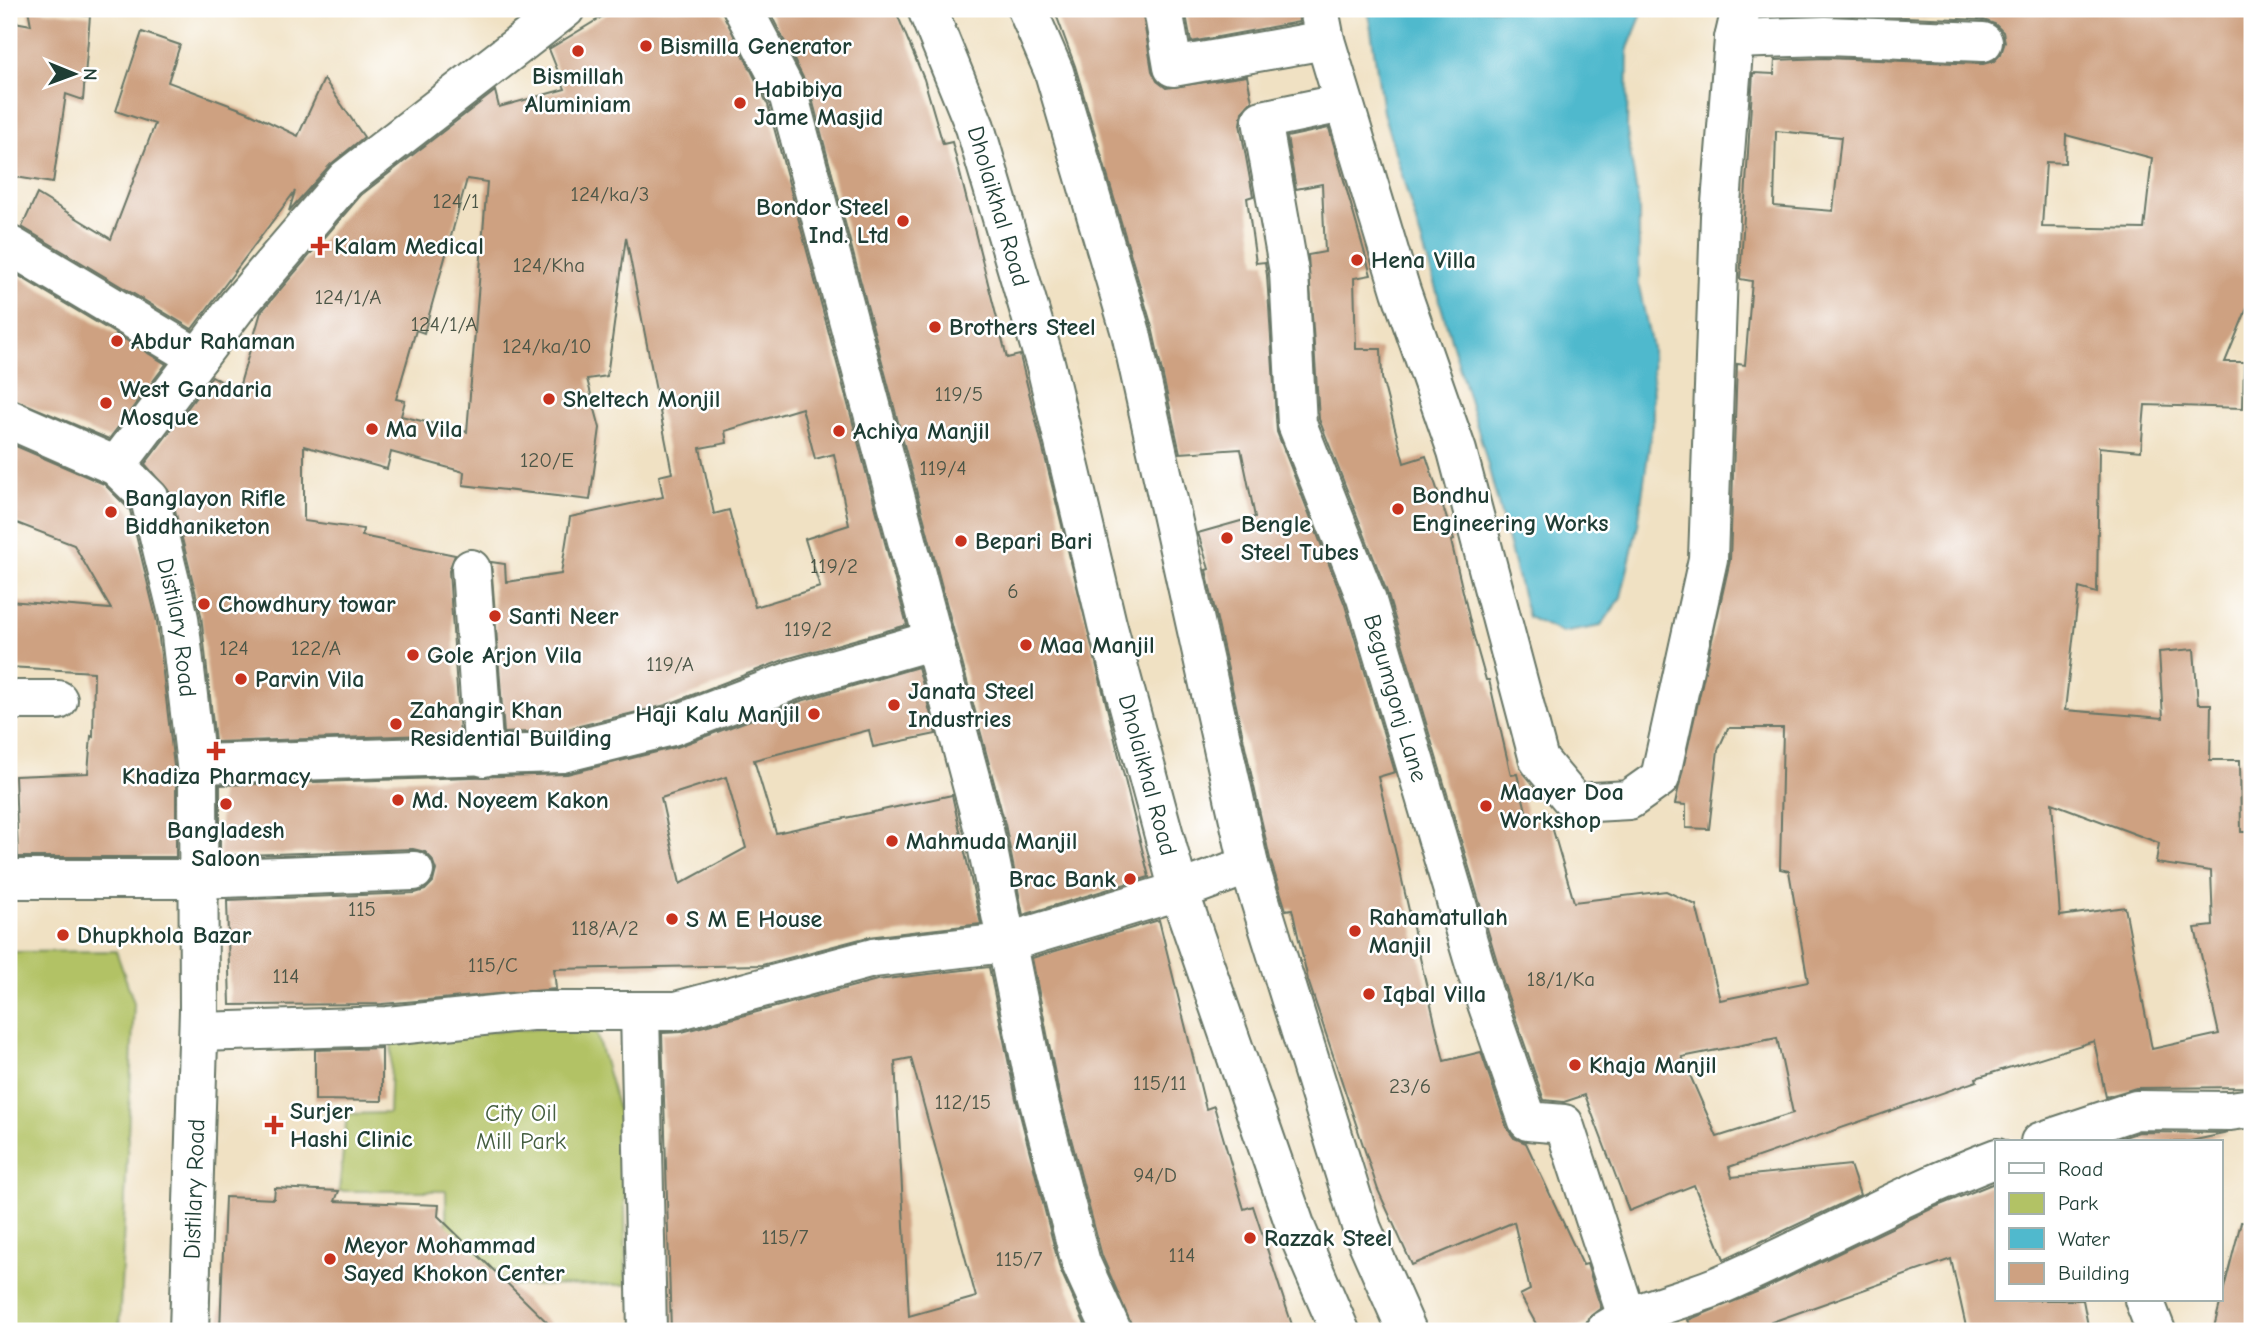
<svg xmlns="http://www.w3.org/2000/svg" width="2261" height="1340" font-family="'Comic Neue',sans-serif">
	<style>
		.green { fill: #b2c265; stroke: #68804c; stroke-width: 2 }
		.water { fill: #50b9cd; stroke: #387b80; stroke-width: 2 }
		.building { fill: #cea181; fill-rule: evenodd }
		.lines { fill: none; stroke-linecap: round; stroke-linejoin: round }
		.minor-casing { stroke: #687666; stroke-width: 42 }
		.primary-casing { stroke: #687666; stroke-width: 42 }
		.minor { stroke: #fff; stroke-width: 38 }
		.primary { stroke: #fff; stroke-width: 38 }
		.poi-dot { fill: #c8321e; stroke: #fff; stroke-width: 2.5 }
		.labels { text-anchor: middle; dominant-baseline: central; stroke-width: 5; stroke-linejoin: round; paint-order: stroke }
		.number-label { font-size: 21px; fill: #4b5647 }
		.poi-label { font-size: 24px; font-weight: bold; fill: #1f3d34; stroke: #fff; text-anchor: start }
		.street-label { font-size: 24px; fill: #1f3d34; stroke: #fff }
		.park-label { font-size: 24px; fill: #445e40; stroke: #fff }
	</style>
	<rect width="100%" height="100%" fill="#fff"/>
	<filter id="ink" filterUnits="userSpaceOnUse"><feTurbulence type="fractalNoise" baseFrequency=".0143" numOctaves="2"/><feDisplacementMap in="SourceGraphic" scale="14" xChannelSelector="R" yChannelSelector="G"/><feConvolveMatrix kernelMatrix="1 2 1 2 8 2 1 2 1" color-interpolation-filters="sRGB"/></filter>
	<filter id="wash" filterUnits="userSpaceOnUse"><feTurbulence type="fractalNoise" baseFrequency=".00686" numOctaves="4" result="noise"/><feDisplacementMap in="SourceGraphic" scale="28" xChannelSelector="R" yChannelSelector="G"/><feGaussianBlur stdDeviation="1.57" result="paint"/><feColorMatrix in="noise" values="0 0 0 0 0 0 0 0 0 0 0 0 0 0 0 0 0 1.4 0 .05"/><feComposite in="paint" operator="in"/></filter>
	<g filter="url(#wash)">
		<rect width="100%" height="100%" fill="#f0e1c3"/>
		<g class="green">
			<path d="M116,951l18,52 -15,328h-110v-379z"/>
			<path d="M594,1026l30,104 2,155 -179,1 -1,-95h-107l8,-77 42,-1 3,-77z"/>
		</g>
		<path class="water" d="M1368,9h276l-16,39 -1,84 12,76v78l13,62 1,70 -15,107 -17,72 -20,29 -39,7 -34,-16 -46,-174 -99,-331z"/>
		<g id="blocks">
			<g class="building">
				<path d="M28,9l62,7 -7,84 -17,-6 -13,89 -44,-7v-155l22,4z"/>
				<path d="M615,9h106l47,96 139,520 -121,34 -120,46 -107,26 -55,2 -13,-171 14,2 1,18 55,-8 9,-57 93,-20 -4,-21 13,-3 -46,-236 -19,139 -20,3 13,49 -10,72 -127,-15 1,-13 -73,-20 -4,17 -83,-23v75l59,8 -1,7 93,19 -6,16 11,163 -245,8 -14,-127 -30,-121 -26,-30 67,-88 26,15 23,-79 100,-117 134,-104 4,16 66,-18 -16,-40zM467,179l20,3 -20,250 -66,-16 4,-15 -9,-2 20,-69 8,3zM802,408l13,51 19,-5 15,71 -44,14 15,48 -65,20 -26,-97 -15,4 -14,-66 27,-5 -2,-12z"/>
				<path d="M768,9h127l29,70 19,65 9,-2 55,216 13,-3 1,5 128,517 -126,38 -18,-91 -195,-733z"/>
				<path d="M1054,9h88l10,62 5,10 9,7 81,-12 5,25 -10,11 -2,12 13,72 -6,2 9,65 9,-1 2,13 10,157 68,173 50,167 -17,5 66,284 37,-9 26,76 7,10 12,5 57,122 4,-1 14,44 -13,10 -2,6 -14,7h-32l-20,-36 10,-5 -16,-68 -102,43 -34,-75 -70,-210 -16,-71 -6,1 -16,-51 -64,-289 3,-1 -11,-36 57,-16 -14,-68 -61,4 -28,-126 -77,-261z"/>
				<path d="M1185,9h113l1,13 -108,20z"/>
				<path d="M1780,9h472v287l-27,66h19l-1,46 -98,-3 -4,46 -42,-4 -2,146 -18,-5 -14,122 98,8 -4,-66 35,-3 4,55h13l-1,56h30l1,72h11v255l-116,1 -30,9 -12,-56 -118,37 1,3 -248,86 3,10 118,-12 10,30 -136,64 -30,-74 -65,26 -44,-116 -21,7 -20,-2 -40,-115 -117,-393 -68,-173 -11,-164 17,-3 -3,-68 -26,5 -9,-52 42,-9 42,147 -17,3 2,71h25l1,29 22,85 22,-7 28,84 -3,1 22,93 13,46h3l22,95 6,-1 11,45 20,-6 26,89 92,-11 30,14 24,95 88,-18 -19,-111 -9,-2 3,-141h-55l-10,22 -9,79 -23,-1v-23l-11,-1 55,-244 7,-196 8,1 7,-84 -12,-2 13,-206 21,1 1,-14 50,-2 158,6 11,-3 7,-7 4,-12 -2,-10 -8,-8 -11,-4 -158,-6 -47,2zM1776,131l65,6 -8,74 -59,-5zM2066,135l86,23 -8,71 -102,-2 4,-65 19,1zM2052,803l107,40 -3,20 55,8 2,55 -18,2 24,106 -67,15 -27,-142 -65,9zM1777,1038l16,75 -76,24 -35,-80z"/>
				<path d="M142,32l38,13 -12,37 80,30 50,24 26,-57 40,58 -34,28 -41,46 6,-20 -103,138 -170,-102 15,-33 74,45 44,-115 -39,-13z"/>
				<path d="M9,270l157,94 -57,75 -100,-42z"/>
				<path d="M9,443l95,41 26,26 27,112 19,161v74h-158l-3,-81 73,-3 3,-37 2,1 1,-65 -85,-5v-66l102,8 -37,-64 -65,-25z"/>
				<path d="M918,667l18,67 -63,13 -4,-17 -115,30 22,73 176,-38 29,129 -113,13 -106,28 -208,4 2,20 -174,15 -152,1 -3,-105 188,-7 10,-3 8,-8 3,-12 -4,-11 -7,-7 -12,-3 -193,7v-71l347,-11 110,-27 124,-46zM726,777l20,71 -66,36 -19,-86z"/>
				<path d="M1159,920l47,189 8,-3 30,103 9,-3 41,125h-160l-32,-75 -44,-167 -26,-131z"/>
				<path d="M989,967l27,132 44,170 28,62h-417l-9,-298 20,-1 195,-52zM911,1058l65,239 -67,19 -14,-255z"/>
				<path d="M382,1048v53l-67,-1v-50z"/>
				<path d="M2139,1132l89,1 -42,9h-70v-2z"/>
				<path d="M1997,1182v118h86l6,31h-122l-16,-72 -205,72h-53l-5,-11 76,-31 171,-82z"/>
				<path d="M275,1188l64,3 -4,10 104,4 -1,11 118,115h-336l5,-134 49,2z"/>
				<path d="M2241,1222l11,1v108h-39z"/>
			</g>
		</g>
	</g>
	<g filter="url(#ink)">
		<use href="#blocks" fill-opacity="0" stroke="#687666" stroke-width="2"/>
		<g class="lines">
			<defs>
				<g id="minor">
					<path d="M743,9l46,88 195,733 53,264 44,169 31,68"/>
					<path d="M1163,9l10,58 152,-27"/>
					<path d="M1319,9l6,31 76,251 56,160 82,309 36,43 54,-3 31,-22 48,-219 12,-343 14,-177 7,-30"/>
					<path d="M1734,39l91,-3 158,6"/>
					<path id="s1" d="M1343,103l-81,17 27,152 8,152 69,174 117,394 45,129 36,3 63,193"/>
					<path d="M11,246l187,112"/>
					<path id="s2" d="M9,419l107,47 34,33 29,119 19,164 1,228 -10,321"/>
					<path d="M116,466l122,-161 108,-126 219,-170"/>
					<path d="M471,569l13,188"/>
					<path d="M9,700h49"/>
					<path d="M196,764l366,-11 110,-27 122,-46 140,-40"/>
					<path d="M9,879h188l217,-8"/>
					<path d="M640,1011l7,320"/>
					<path d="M199,1032l189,-6 143,-15h145l197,-53 132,-15 174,-52 70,-26"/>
					<path d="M2040,1142l96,-32 94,1 22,-3"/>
					<path d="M2144,1300l12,31"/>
					<path d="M1606,1330c35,-22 76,-29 114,-45 93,-40 181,-91 277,-127"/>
				</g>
				<g id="primary">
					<path id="s3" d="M927,9l48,118 71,239 61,258 72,267 118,340 43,100"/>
					<path d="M1027,9l27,63 77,261 118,532 113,364 45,102"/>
				</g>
			</defs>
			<use href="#minor" class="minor-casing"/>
			<use href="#primary" class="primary-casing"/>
			<use href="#minor" class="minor"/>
			<use href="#primary" class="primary"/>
		</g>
	</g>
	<g class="poi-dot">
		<circle cx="646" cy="46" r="7"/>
		<circle cx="578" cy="51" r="7"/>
		<circle cx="740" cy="103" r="7"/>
		<circle cx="903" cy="221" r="7"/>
		<path d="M316.5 235.5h7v7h7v7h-7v7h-7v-7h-7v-7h7z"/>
		<circle cx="1357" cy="260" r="7"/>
		<circle cx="935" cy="327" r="7"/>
		<circle cx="117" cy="341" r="7"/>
		<circle cx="549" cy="399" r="7"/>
		<circle cx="106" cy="403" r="7"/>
		<circle cx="372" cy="429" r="7"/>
		<circle cx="839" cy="431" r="7"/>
		<circle cx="1398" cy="509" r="7"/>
		<circle cx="111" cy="512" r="7"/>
		<circle cx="1227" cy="538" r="7"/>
		<circle cx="961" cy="541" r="7"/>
		<circle cx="204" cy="604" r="7"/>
		<circle cx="495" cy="616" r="7"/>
		<circle cx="1026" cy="645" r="7"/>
		<circle cx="413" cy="655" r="7"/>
		<circle cx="241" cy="679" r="7"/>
		<circle cx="894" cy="705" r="7"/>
		<circle cx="814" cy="714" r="7"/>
		<circle cx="396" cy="724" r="7"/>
		<path d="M212.5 740.5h7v7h7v7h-7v7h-7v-7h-7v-7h7z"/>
		<circle cx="398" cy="800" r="7"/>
		<circle cx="226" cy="804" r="7"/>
		<circle cx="1486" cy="806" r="7"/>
		<circle cx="892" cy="841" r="7"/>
		<circle cx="1130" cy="879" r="7"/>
		<circle cx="672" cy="919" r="7"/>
		<circle cx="1355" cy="931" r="7"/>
		<circle cx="63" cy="935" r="7"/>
		<circle cx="1369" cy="994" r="7"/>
		<circle cx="1575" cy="1065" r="7"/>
		<path d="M270.5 1114.5h7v7h7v7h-7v7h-7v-7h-7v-7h7z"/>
		<circle cx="1250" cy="1238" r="7"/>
		<circle cx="330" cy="1259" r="7"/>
	</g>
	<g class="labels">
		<g class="number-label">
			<text x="610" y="194">124/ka/3</text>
			<text x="456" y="201">124/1</text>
			<text x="549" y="265">124/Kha</text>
			<text x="348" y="297">124/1/A</text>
			<text x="444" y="324">124/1/A</text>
			<text x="547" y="346">124/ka/10</text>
			<text x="959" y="394">119/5</text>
			<text x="547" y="460">120/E</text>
			<text x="943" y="468">119/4</text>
			<text x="834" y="566">119/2</text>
			<text x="1013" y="591">6</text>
			<text x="808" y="629">119/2</text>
			<text x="234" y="648">124</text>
			<text x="316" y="648">122/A</text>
			<text x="670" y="664">119/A</text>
			<text x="362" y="909">115</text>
			<text x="605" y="928">118/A/2</text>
			<text x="493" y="965">115/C</text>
			<text x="286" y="976">114</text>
			<text x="1561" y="979">18/1/Ka</text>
			<text x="1160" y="1083">115/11</text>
			<text x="1410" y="1086">23/6</text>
			<text x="963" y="1102">112/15</text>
			<text x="1155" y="1175">94/D</text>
			<text x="785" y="1237">115/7</text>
			<text x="1182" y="1255">114</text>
			<text x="1019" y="1259">115/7</text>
		</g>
		<g class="poi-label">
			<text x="660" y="46">Bismilla Generator</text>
			<text x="578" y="76" text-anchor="middle">Bismillah<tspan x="578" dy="28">Aluminiam</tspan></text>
			<text x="754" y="89">Habibiya<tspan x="754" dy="28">Jame Masjid</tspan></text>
			<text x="889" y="207" text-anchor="end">Bondor Steel<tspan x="889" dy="28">Ind. Ltd</tspan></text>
			<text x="334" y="246">Kalam Medical</text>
			<text x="1371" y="260">Hena Villa</text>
			<text x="949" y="327">Brothers Steel</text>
			<text x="131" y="341">Abdur Rahaman</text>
			<text x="120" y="389">West Gandaria<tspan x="120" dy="28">Mosque</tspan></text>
			<text x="563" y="399">Sheltech Monjil</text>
			<text x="386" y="429">Ma Vila</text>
			<text x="853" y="431">Achiya Manjil</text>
			<text x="1412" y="495">Bondhu<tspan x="1412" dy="28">Engineering Works</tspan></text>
			<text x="125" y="498">Banglayon Rifle<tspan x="125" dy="28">Biddhaniketon</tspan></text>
			<text x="1241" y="524">Bengle<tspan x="1241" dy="28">Steel Tubes</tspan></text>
			<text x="975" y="541">Bepari Bari</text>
			<text x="218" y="604">Chowdhury towar</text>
			<text x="509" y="616">Santi Neer</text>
			<text x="1040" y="645">Maa Manjil</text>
			<text x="427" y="655">Gole Arjon Vila</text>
			<text x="255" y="679">Parvin Vila</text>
			<text x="908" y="691">Janata Steel<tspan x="908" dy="28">Industries</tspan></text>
			<text x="410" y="710">Zahangir Khan<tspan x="410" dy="28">Residential Building</tspan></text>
			<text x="800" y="714" text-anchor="end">Haji Kalu Manjil</text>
			<text x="216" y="776" text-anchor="middle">Khadiza Pharmacy</text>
			<text x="1500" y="792">Maayer Doa<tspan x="1500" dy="28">Workshop</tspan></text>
			<text x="412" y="800">Md. Noyeem Kakon</text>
			<text x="226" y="830" text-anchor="middle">Bangladesh<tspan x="226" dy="28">Saloon</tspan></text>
			<text x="906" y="841">Mahmuda Manjil</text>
			<text x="1116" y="879" text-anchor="end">Brac Bank</text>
			<text x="1369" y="917">Rahamatullah<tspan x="1369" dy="28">Manjil</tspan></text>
			<text x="686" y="919">S M E House</text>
			<text x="77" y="935">Dhupkhola Bazar</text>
			<text x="1383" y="994">Iqbal Villa</text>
			<text x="1589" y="1065">Khaja Manjil</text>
			<text x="290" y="1111">Surjer<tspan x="290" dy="28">Hashi Clinic</tspan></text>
			<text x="1264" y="1238">Razzak Steel</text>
			<text x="344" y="1245">Meyor Mohammad<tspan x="344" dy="28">Sayed Khokon Center</tspan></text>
		</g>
		<g class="street-label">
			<text stroke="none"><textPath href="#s3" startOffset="210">Dholaikhal Road</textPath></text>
			<text stroke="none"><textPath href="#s2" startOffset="296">Distilary Road</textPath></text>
			<text stroke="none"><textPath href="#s1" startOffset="681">Begumgonj Lane</textPath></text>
			<text stroke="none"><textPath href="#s3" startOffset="798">Dholaikhal Road</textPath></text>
			<text transform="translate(194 1189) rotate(-88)">Distilary Road</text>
		</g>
		<g class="park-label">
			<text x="521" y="1113">City Oil<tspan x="521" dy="28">Mill Park</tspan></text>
		</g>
	</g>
	<rect width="2261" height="1340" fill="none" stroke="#fff" stroke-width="35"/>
	<rect x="1995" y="1140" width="228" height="161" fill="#ffffff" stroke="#a5b1ae" stroke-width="2"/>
	<rect x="2009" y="1163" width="35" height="10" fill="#ffffff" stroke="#a5b1ae" stroke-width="2"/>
	<text x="2058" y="1176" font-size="21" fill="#1f3d34">Road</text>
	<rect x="2009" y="1193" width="35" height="21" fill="#b2c265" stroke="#a5b1ae" stroke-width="2"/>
	<text x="2058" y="1210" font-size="21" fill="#1f3d34">Park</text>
	<rect x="2009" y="1228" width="35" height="21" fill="#50b9cd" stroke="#a5b1ae" stroke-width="2"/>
	<text x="2058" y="1246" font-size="21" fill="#1f3d34">Water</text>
	<rect x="2009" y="1263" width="35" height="21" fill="#cea181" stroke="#a5b1ae" stroke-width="2"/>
	<text x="2058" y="1280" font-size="21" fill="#1f3d34">Building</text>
	<g transform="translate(74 74) rotate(91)" stroke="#ffffff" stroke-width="5" paint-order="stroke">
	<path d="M0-5L12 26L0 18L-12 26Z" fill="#1f3d34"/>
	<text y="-10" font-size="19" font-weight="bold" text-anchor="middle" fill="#1f3d34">N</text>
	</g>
</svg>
